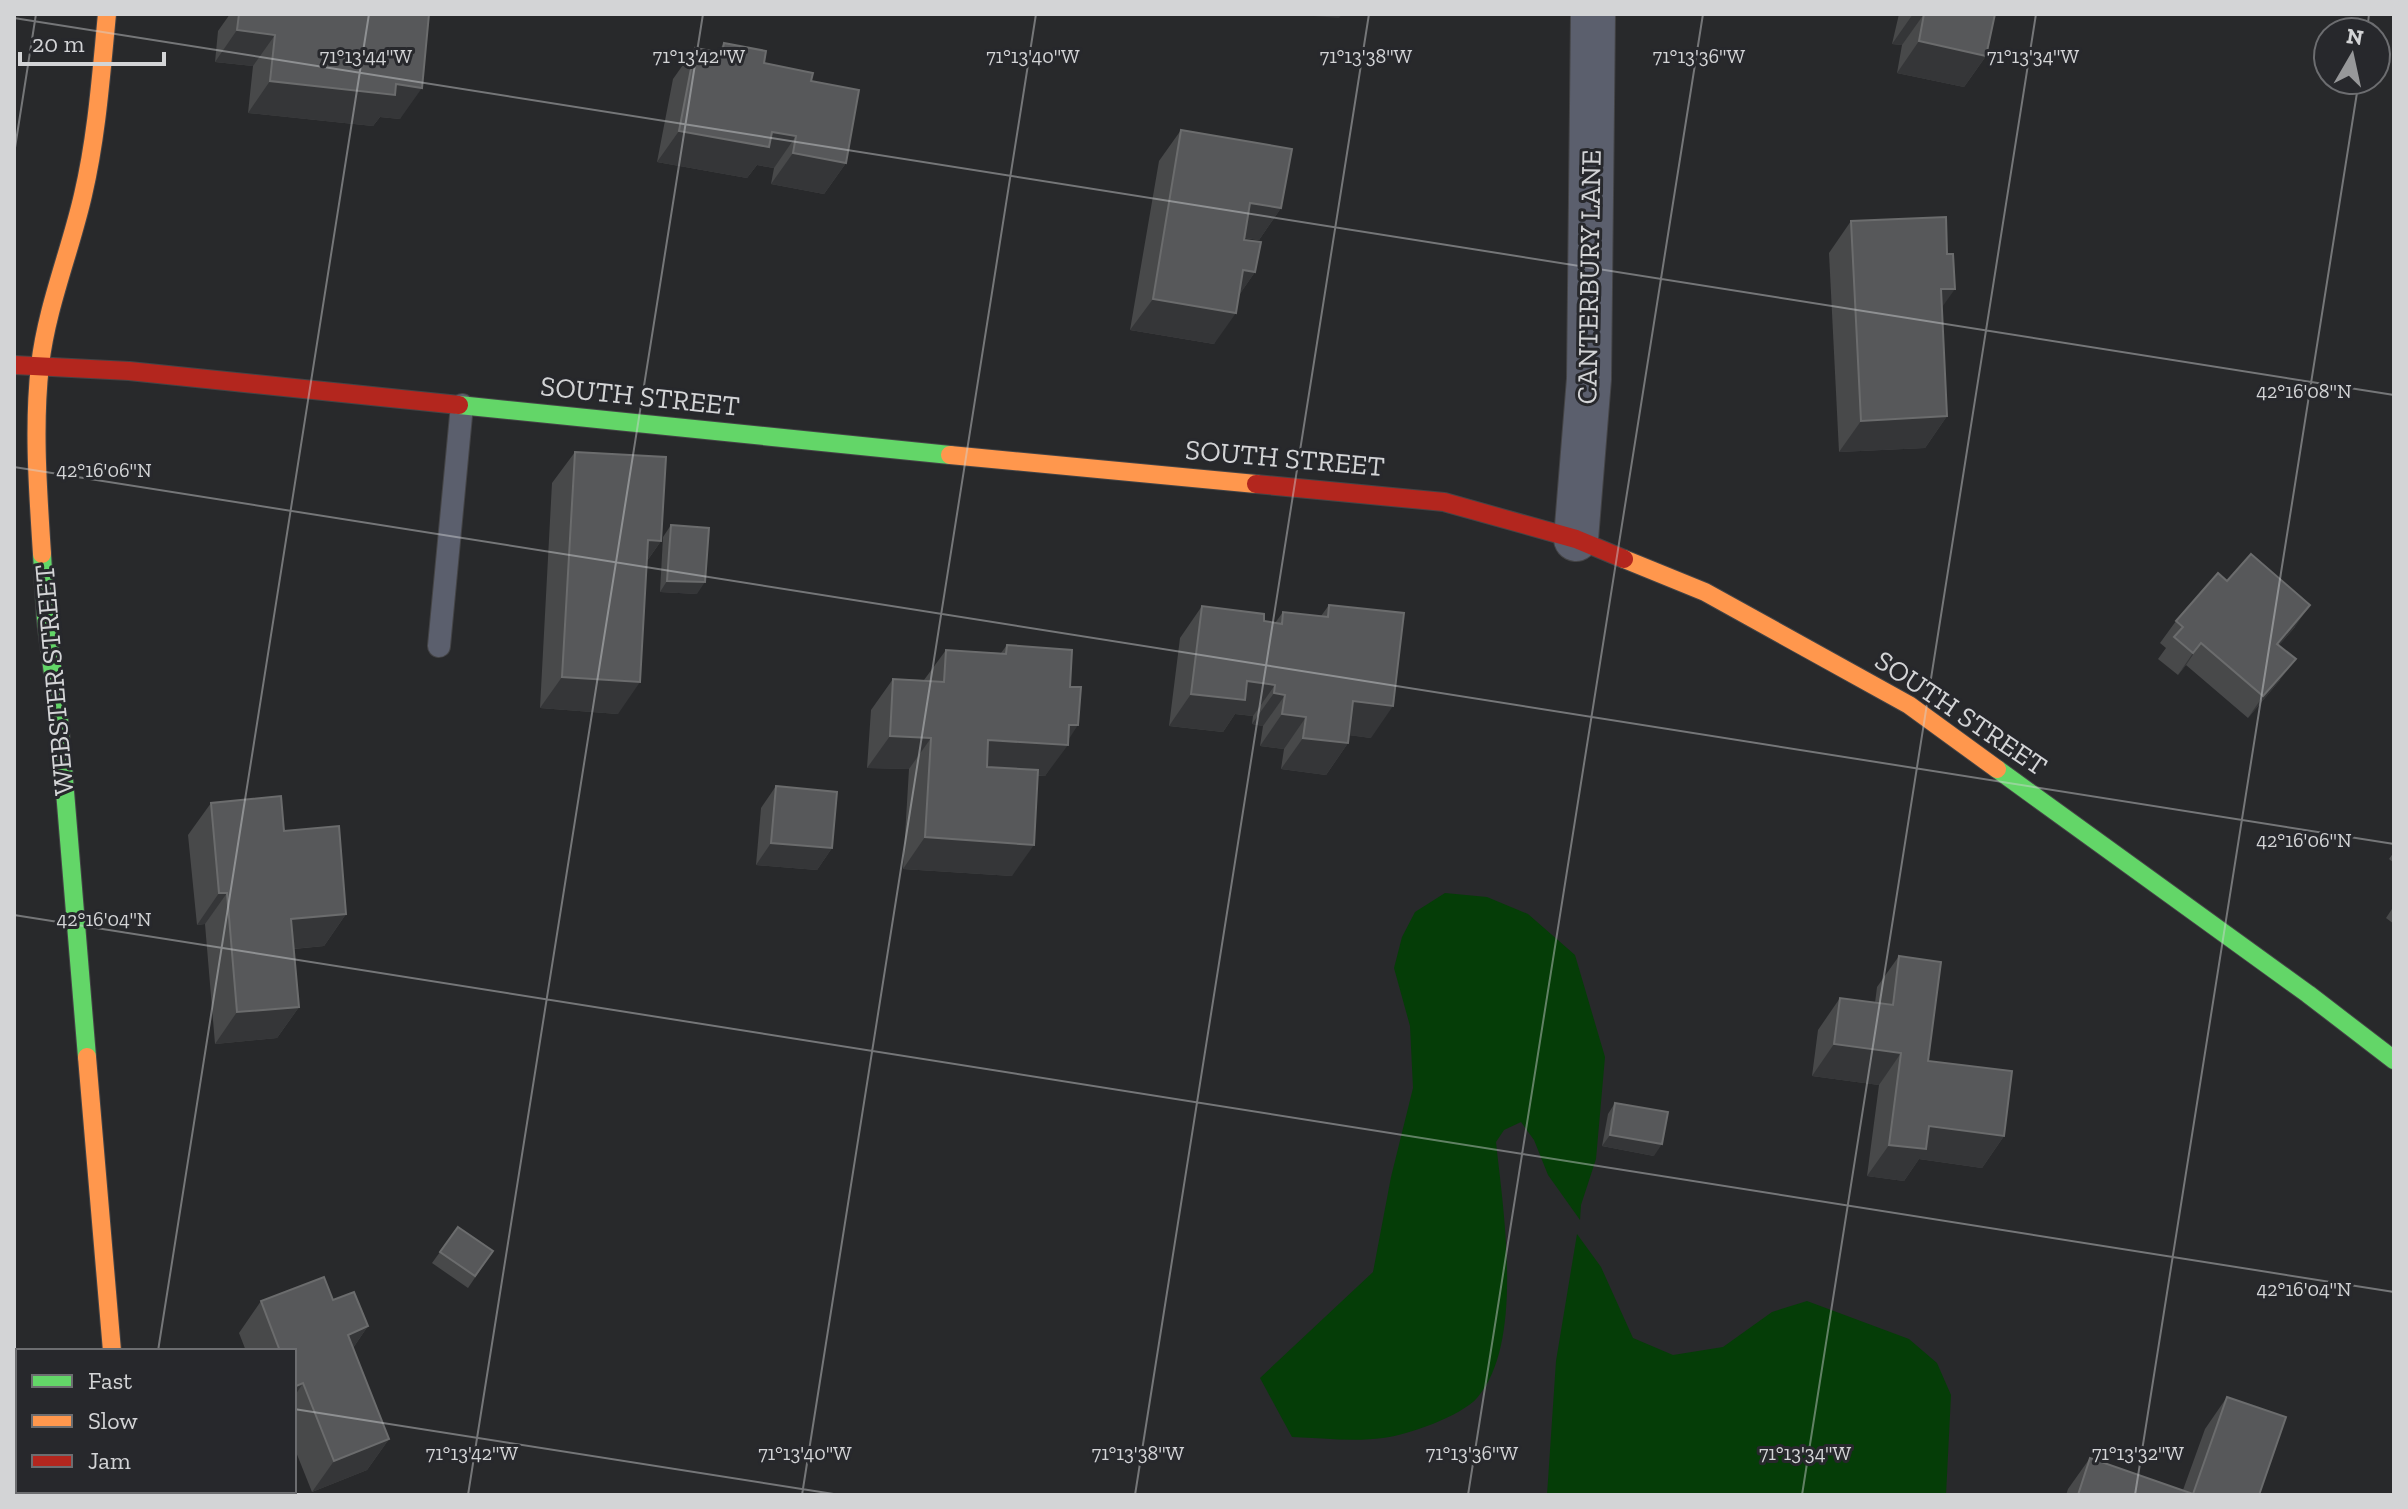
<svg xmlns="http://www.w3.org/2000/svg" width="2408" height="1509" font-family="'Zilla Slab',serif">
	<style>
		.green { fill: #053d07 }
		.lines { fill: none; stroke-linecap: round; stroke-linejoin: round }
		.lane-casing { stroke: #444446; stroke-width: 24 }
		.street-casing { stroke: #444446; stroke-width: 46 }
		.fast-casing { stroke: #444446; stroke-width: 20 }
		.slow-casing { stroke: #444446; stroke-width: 20 }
		.jam-casing { stroke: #444446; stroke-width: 20 }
		.lane { stroke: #5b5f6d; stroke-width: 22 }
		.street { stroke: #5b5f6d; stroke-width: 44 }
		.fast { stroke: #63d668; stroke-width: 18 }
		.slow { stroke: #ff974d; stroke-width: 18 }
		.jam { stroke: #b3261e; stroke-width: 18 }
		.wall { fill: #48494a }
		.shaded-wall { fill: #353638 }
		.building { fill: #57585a; stroke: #6b6c6d; stroke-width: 2 }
		.ticks { fill: none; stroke: #d3d4d6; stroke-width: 2; stroke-opacity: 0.45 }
		.labels { text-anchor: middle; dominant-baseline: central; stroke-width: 6; stroke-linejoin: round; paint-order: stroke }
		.street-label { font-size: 28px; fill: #d3d4d6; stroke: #27282c }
		.ticks-label { font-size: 20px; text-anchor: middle; fill: #d3d4d6; stroke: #27282c; stroke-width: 6; stroke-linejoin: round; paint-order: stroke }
	</style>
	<rect width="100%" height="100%" fill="#28292b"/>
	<g class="green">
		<path d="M1445,893l42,4 41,17 47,41 30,102 -9,102 -15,46 -1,15 -32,-45 -14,-35 -13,-18 -17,8 -8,12c7,67 29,201 -19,256 -16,18 -69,37 -94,40 -29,4 -62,0 -91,-1l-32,-59 113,-106 18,-95 22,-89 -3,-62 -16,-58 8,-31 13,-25z"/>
		<path d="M1577,1234l24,33 32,71 40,17 50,-8 49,-35 35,-11 102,38 28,24 14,32 -5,100h-399l9,-134z"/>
	</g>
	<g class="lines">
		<defs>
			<path id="lane" d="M439,646l23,-241"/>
			<g id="street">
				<path d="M1576,539l13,-160 4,-365"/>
				<path d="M123,1491l1,4"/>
			</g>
			<g id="fast">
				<path d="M459,405l491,50"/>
				<path d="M42,554l4,67 13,98 28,338"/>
				<path d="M1997,769l311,225 86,66"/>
			</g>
			<g id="slow">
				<path d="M950,455l306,29"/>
				<path d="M42,554c-4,-63 -9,-126 -2,-189 7,-59 30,-113 43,-170 14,-60 18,-120 24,-181"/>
				<path d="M1624,559l81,33 204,113 88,64"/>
				<path d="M87,1057l25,294"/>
			</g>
			<g id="jam">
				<path d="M14,365l115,6 330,34"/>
				<path d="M1256,484l188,18 132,37 48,20"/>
			</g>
		</defs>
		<use href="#lane" class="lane-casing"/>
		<use href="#street" class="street-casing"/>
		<use href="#fast" class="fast-casing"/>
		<use href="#slow" class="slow-casing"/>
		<use href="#jam" class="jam-casing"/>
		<use href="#lane" class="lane"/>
		<use href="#street" class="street"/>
		<use href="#fast" class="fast"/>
		<use href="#slow" class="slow"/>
		<use href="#jam" class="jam"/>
	</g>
	<g class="wall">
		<path d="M230,14h199l-29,105 -20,-2 -7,9 -125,-13 5,-47 -38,-4 3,-31z"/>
		<path d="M1899,14h96l-9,42 -22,31 -67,-14 5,-28 -10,-1z"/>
		<path d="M724,43l40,20 47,18 35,82 -22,31 -53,-10 3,-16 -17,-3 -10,13 -90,-16 16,-83 22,-31 23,4z"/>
		<path d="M1181,130l100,78 -22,32 -15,-2 11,34 -16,23 -25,49 -84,-14 29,-169z"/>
		<path d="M1851,221l91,87 5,108 -22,32 -86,4 -10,-199z"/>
		<path d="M575,452l86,89 -14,20 -29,153 -78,-6 12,-225z"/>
		<path d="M671,525l26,69 -37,-2 3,-55z"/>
		<path d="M2227,581l68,46 -16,18 1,35 -32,38 -62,-53 -8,10 -20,-16 8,-11 -6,-5 16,-22z"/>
		<path d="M1329,605l42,133 -22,-3 -1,8 -22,32 -45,-6 3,-20 -24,-3 3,-20 -11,-2 1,-8 -18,-2 -12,18 -54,-6 11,-88 22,-32 73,17 8,-11 38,4z"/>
		<path d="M1007,645l61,95 -23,36h-7l-26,100 -109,-7 6,-100 -42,-1 4,-58 22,-31 31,1 22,-30 55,3z"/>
		<path d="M776,786l56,62 -15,22 -61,-5 5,-57z"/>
		<path d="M211,803l73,28 62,83 -22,32 -30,3 5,58 -22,31 -62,6 -10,-120 -8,1 -9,-90z"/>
		<path d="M2394,852v11l-5,-4z"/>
		<path d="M2394,906v18l-8,-6z"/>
		<path d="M1899,956l29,105 76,75 -22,32 -63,-9 -15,22 -37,-5 12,-91 -67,-9 6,-46 22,-32 35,5 2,-16z"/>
		<path d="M1615,1103l39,53 -52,-10 6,-32z"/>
		<path d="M458,1227l35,24 -25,37 -36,-25z"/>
		<path d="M333,1300l35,26 -15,22 36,91 -22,31 -55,22 -18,-45v-96h-48l-7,-18 22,-32z"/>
		<path d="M2227,1397l32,98h-193l2,-6 22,-31 93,32 22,-61z"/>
	</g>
	<g class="shaded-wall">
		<path d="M1288,14h54l-3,4z"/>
		<path d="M1913,14h11l-22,31 -10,-1z"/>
		<path d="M237,30l38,5 -22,31 -38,-4z"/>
		<path d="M1919,41l67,15 -22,31 -67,-14z"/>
		<path d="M270,81l126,3 26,4 -22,31 -20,-2 -7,9 -125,-13z"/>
		<path d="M679,131l93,1 24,4 -22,32 -17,-3 -10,13 -90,-16z"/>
		<path d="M793,153l53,10 -22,31 -53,-10z"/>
		<path d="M1250,203l31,5 -22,32 -31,-5z"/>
		<path d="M1243,270l12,2 -22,32z"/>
		<path d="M1941,289h14l-22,31z"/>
		<path d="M1153,299l83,14 -22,31 -84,-14z"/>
		<path d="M1947,416l-22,32 -86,4 22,-31z"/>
		<path d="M648,540l13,1 -22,31z"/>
		<path d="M667,581l38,1 -8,12 -37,-2z"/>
		<path d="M2310,605l-15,22 -33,38 15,-21z"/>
		<path d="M2201,643l-15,22 -8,10 15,-22z"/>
		<path d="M2296,659l-16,21 -32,38 15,-22z"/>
		<path d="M562,677l78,5 -22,32 -78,-6z"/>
		<path d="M1247,681l28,4 -22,31 -18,-2 -12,18 -54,-6 22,-32z"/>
		<path d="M1274,693l11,2 -22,31 -11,-2z"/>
		<path d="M1353,701l40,5 -22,32 -40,-5z"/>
		<path d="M1282,714l24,3 -22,32 -24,-3z"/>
		<path d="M1069,725h9l-13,20h3l-23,31 -79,-4 22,-32z"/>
		<path d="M890,736l41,2 -22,31 -42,-1z"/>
		<path d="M1303,738l45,5 -22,32 -45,-6z"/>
		<path d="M925,837l109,8 -22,31 -109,-7z"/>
		<path d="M771,843l61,5 -15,22 -61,-5z"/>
		<path d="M219,893h8l-22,31 -8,1z"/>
		<path d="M346,914l-22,32 -55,5 22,-32z"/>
		<path d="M299,1007l-22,31 -62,6 22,-32z"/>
		<path d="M1834,1044l67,9 -22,32 -67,-9z"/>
		<path d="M1929,1126l75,10 -22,32 -63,-9 -15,22 -37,-5 22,-31z"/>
		<path d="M1610,1135l52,9 -8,12 -52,-10z"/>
		<path d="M368,1326l-22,32 2,-23z"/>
		<path d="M303,1383l-9,14v-10z"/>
		<path d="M389,1439l-22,31 -55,22 22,-31z"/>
	</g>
	<g class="building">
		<path d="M239,14h190l-7,74 -26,-4 -1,11 -125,-14 5,-46 -38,-5z"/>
		<path d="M1924,14h71l-9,42 -67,-15z"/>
		<path d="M724,43l42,8 -2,12 49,10 -2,8 48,9 -13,73 -53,-10 3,-17 -24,-4 -3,15 -90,-16 16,-83 27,5z"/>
		<path d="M1181,130l111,19 -11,59 -31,-5 -6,37 17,2 -6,30 -12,-2 -7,43 -83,-14z"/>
		<path d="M1946,217l1,37h6l2,35h-14l6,127 -86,5 -10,-200z"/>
		<path d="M575,452l91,5 -5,84 -13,-1 -8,142 -78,-5z"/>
		<path d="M671,525l38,3 -4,54 -38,-1z"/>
		<path d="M2251,554l59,51 -33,39 19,15 -33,37 -62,-53 -8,10 -19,-16 9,-10 -7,-6 42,-48 9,8z"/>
		<path d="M1329,605l75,8 -11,93 -40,-5 -5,42 -45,-5 3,-21 -24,-3 3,-19 -11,-2 1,-8 -28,-4 -2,19 -54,-6 11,-88 62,8v7l18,3 1,-12 45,5z"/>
		<path d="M1007,645l65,5 -2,37h11l-3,38h-9l-1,20 -80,-5 -1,27 51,3 -4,75 -109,-8 6,-99 -41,-2 3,-57 51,3 2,-32 60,4z"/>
		<path d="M776,786l61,6 -5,56 -61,-5z"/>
		<path d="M281,796l3,35 55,-5 7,88 -55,5 8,88 -62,5 -10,-119h-8l-8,-90z"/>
		<path d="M1899,956l42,6 -13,99 84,10 -8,65 -75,-10 -3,23 -37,-4 12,-92 -67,-9 6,-46 53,7z"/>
		<path d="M1615,1103l53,9 -6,32 -52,-9z"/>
		<path d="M458,1227l35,24 -18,25 -35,-24z"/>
		<path d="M324,1277l9,23 21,-8 14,34 -20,9 41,104 -55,22 -31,-78 -9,4v-36h-14l-19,-50z"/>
		<path d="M2227,1397l59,20 -27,78h-181l12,-37 103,36z"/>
	</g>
	<path class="ticks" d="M14,18l2380,377M2367,32l2,-18M14,154l22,-140M14,467l2380,377M14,915l2380,377M158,1351l211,-1337M14,1364l4,1M294,1409l546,86M135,1495l1,-4M468,1495l235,-1481M802,1495l234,-1481M1135,1495l234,-1481M1468,1495l235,-1481M1802,1495l234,-1481M2135,1495l224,-1415"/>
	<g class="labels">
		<g class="street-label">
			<text transform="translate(1589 277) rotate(-89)">CANTERBURY LANE</text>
			<text transform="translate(640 396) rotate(6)">SOUTH STREET</text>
			<text transform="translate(1285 458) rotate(5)">SOUTH STREET</text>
			<text transform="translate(54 680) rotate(-95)">WEBSTER STREET</text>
			<text transform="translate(1961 713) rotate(34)">SOUTH STREET</text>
		</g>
	</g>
	<g class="ticks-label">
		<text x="366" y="63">71°13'44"W</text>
		<text x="699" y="63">71°13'42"W</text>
		<text x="1033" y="63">71°13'40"W</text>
		<text x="1366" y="63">71°13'38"W</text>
		<text x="1699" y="63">71°13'36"W</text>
		<text x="2033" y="63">71°13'34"W</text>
		<text x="2304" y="398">42°16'08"N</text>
		<text x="104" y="477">42°16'06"N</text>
		<text x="2304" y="847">42°16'06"N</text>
		<text x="104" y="926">42°16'04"N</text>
		<text x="2304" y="1296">42°16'04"N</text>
		<text x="472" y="1460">71°13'42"W</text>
		<text x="805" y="1460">71°13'40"W</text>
		<text x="1138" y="1460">71°13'38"W</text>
		<text x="1472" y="1460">71°13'36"W</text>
		<text x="1805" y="1460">71°13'34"W</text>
		<text x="2138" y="1460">71°13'32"W</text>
	</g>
	<rect width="2408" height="1509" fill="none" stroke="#d3d4d6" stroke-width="32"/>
	<rect x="16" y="1349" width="280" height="144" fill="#27282c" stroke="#6c6d70" stroke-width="2"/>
	<rect x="32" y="1375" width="40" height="12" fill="#63d668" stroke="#6c6d70" stroke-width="2"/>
	<text x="88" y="1389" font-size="24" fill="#d3d4d6">Fast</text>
	<rect x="32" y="1415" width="40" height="12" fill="#ff974d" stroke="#6c6d70" stroke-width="2"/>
	<text x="88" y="1429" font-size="24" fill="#d3d4d6">Slow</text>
	<rect x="32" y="1455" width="40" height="12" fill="#b3261e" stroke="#6c6d70" stroke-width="2"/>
	<text x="88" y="1469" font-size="24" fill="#d3d4d6">Jam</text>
	<g transform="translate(2352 56) rotate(9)"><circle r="38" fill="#27282c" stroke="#6c6d70" stroke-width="2"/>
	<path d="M0-6L14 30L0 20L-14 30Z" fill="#97989a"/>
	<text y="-12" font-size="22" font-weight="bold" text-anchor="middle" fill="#d3d4d6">N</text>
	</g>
	<path d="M20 52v12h144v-12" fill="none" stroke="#d3d4d6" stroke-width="4"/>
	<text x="32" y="52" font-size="24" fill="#d3d4d6" stroke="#27282c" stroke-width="6" paint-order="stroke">20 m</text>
</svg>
